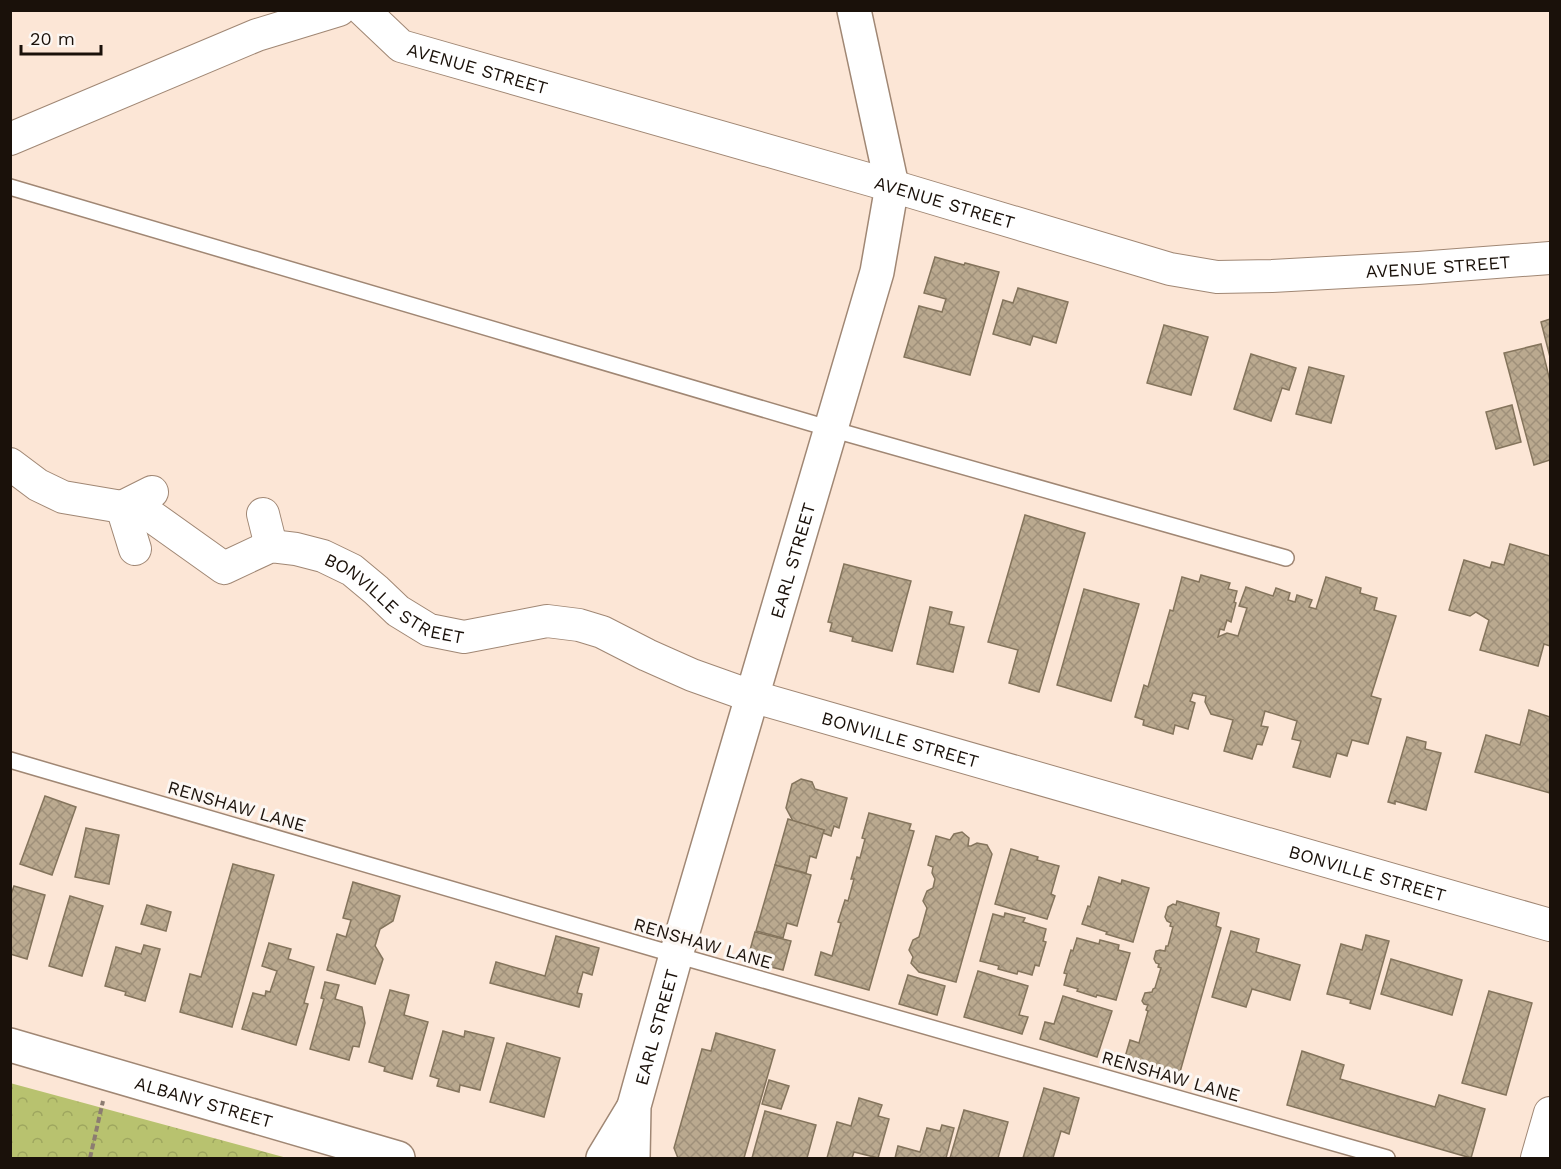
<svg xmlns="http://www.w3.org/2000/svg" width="1561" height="1169" font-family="'Work Sans',sans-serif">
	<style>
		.park { fill: url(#park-crowns) }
		.building { fill: url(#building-cross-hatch); stroke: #84745c; stroke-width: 1.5 }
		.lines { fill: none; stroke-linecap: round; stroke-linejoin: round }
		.service-casing { stroke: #a08774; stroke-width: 18 }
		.minor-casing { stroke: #a08774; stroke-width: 34 }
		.tertiary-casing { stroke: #a08774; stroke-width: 36 }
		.path { stroke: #8c7c71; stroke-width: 4; stroke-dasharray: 6 3; stroke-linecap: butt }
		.service { stroke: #fff; stroke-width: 15 }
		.minor { stroke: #fff; stroke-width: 32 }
		.tertiary { stroke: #fff; stroke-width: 33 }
		.labels { text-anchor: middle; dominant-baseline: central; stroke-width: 6; stroke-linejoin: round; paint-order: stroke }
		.street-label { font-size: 18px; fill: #1a110a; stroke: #fcf7f3 }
	</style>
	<defs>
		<pattern id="park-crowns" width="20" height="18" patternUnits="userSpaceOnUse" patternTransform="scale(1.5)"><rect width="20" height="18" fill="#b8c26f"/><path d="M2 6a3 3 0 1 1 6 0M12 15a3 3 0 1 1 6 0" fill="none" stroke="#9ea65f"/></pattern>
		<pattern id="building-cross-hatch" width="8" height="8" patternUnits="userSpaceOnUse" patternTransform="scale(1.5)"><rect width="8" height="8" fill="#baa98f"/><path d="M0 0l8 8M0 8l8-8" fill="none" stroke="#9f907a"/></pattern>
	</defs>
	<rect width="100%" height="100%" fill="#fce6d6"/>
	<path class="park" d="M10,1083l277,75h-276z"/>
	<g class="building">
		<path d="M935,257l29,8 1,-2 34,9 -29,103 -66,-18 15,-51 23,6 4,-13 -22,-6z"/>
		<path d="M1018,288l50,14 -12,41 -23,-7 -3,9 -37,-11 10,-34 10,3z"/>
		<path d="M1550,319v38l-9,-35z"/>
		<path d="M1164,325l44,12 -17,58 -44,-12z"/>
		<path d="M1541,344l9,37v79l-16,5 -30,-112z"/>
		<path d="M1251,354l45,14 -7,22 -7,-2 -11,33 -37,-12z"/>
		<path d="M1309,367l35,9 -13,47 -35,-9z"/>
		<path d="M1512,405l9,37 -25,7 -10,-37z"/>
		<path d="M1025,515l60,18 -46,159 -30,-9 9,-33 -30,-8z"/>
		<path d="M1510,544l40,12v90l-6,-2 -6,22 -58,-16 9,-30 -13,-8 -6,4 -21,-6 15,-50 26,8 2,-6 12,3z"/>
		<path d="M844,564l67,17 -19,70 -40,-10 1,-4 -23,-6 2,-8 -4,-1z"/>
		<path d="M1201,575l29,8 -2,6 9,2 -3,11 2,1 -5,19 -4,-2 -3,10 -4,-1 -2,8 9,-4 11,3 9,-28 -8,-2 7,-19 27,9 3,-8 14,5 -2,7 7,2 2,-7 15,5 -3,7 7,2 10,-32 35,11 -1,5 17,5 -3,12 22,6 -25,80 10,3 -13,45 -16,-4 -5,16 -10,-3 -7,24 -37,-10 8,-26 -9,-2 5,-18 -32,-10 -4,15 7,1 -6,18 -5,-1 -5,15 -28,-8 9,-31 -22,-6 -6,-12 1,-6 -13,-3 -3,8 5,2 -7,26 -13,-4 -2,9 -30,-9 1,-5 -9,-3 9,-32 4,2 22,-77 3,1 9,-34 17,5z"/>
		<path d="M1084,589l55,15 -28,97 -54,-16z"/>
		<path d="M930,607l22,5 -3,12 15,3 -11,45 -36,-8z"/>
		<path d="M1529,710l21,7v76l-75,-21 11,-37 34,10z"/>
		<path d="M1407,737l19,5 -1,7 16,4 -15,57 -31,-9v3l-7,-2z"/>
		<path d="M801,779l11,3 3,7 32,9 -8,30 -5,-2 -3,10 -8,-3 1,-3 -31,-9 -7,-13 6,-24z"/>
		<path d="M45,796l31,11 -24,68 -32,-11z"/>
		<path d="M869,813l42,11 -2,6 5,1 -45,159 -54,-15 6,-23 11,4 9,-33 -3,-1 7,-22 3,1 6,-22h-3l6,-22 3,1 5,-19 -3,-1z"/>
		<path d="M788,819l36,11 -8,28 -6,-2 -4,17 -31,-8z"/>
		<path d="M86,828l33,7 -10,49 -34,-7z"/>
		<path d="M962,832l7,6 -1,8h3l6,-3 10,2 5,9 -36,128 -37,-10 -8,-9 2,-6 -4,-7 4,-10 6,-3 8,-29 -4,-7 4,-10 6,-3 2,-9 -3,-6 1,-6 -5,-2 8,-29 14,4 4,-6z"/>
		<path d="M1011,849l27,8 -1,3 22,6 -8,28 4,2 -8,23 -52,-15z"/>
		<path d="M233,864l41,11 -42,152 -52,-15 10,-38 11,3z"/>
		<path d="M775,865l36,10 -14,51 -10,-3 -4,15 -27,-7z"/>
		<path d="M1099,877l22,7 1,-4 27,8 -16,54 -27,-8 1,-2 -25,-8 6,-18 2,1z"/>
		<path d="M353,882l47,14 -7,25 -13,8 -5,17 8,13 -8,25 -48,-14 10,-36 9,3 5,-17 -8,-2z"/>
		<path d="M14,886l31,9 -18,64 -17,-5v-57z"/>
		<path d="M70,896l33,10 -21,70 -33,-10z"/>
		<path d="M1177,901l42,12 -3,13 5,2 -43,151 -55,-15 7,-24 9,3 9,-32 -2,-1 2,-5 -4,-1 -2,-3 3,-8 7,-1 1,-3 2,-1 6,-20 -3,-1 1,-3 -3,-1 -2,-4 2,-8 4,-1 5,1 1,-5h2l5,-19 -3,-1 1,-3 -4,-2 -2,-4 3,-10 5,-3 3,1z"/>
		<path d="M147,905l24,7 -5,19 -25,-7z"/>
		<path d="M1005,913l20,5 -2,4 23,7 -3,12 3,1 -7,24 -4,-1 -3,10 -14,-4 -1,3 -19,-5 1,-3 -19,-5 13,-47 11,3z"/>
		<path d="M1231,931l28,8 -3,13 44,13 -10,35 -38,-11 -6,18 -34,-10z"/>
		<path d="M755,932l36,9 -8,29 -36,-9z"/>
		<path d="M1366,935l23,6 -19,68 -20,-6 1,-3 -24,-6 14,-50 21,6z"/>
		<path d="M556,936l43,12 -7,27 -9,-3 -6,21 5,1 -3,13 -89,-24 6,-21 49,14z"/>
		<path d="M1077,938l22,6 1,-4 19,5 -1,5 12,3 -14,47 -19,-5 -1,2 -19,-6 1,-2 -14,-4 3,-11 -3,-1 7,-23 2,1z"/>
		<path d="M269,943l22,6 -3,10 26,8 -10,36 4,1 -12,41 -54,-16 11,-36 12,3 1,-5 4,1 7,-21 -15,-5z"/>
		<path d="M144,945l16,4 -15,52 -20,-6 1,-3 -21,-6 11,-39 25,7z"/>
		<path d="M1391,959l71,21 -10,35 -71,-21z"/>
		<path d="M978,971l50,15 -9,29 9,2 -6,17 -58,-17z"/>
		<path d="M908,975l37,11 -8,29 -38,-11z"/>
		<path d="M325,982l14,3 -4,14 27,8 3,16 -6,24 -6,-1 -4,14 -39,-11 14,-50 -3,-1z"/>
		<path d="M390,990l19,5 -5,20 24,7 -16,57 -28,-8 1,-4 -16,-5z"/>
		<path d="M1489,991l43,12 -26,92 -44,-12z"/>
		<path d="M1063,996l49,15 -15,46 -57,-18 5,-17 9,2z"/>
		<path d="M443,1031l21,6 1,-6 29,7 -14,52 -20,-5 -1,7 -22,-6 2,-7 -9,-3z"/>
		<path d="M716,1033l59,17 -31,108h-66l-4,-10 28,-99 9,2z"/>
		<path d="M507,1043l53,15 -16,59 -54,-15z"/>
		<path d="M1302,1051l42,14 -4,14 95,28 4,-12 46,14 -14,49 -184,-53z"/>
		<path d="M769,1080l20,6 -8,23 -19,-5z"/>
		<path d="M1044,1088l35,10 -10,36 -8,-3 -8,27h-30z"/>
		<path d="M859,1098l23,7 -4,11 11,3 -11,39 -24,-6 -2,6h-25l10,-36 14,4z"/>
		<path d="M964,1110l44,12 -10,36h-48z"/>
		<path d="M765,1111l51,14 -9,33h-55z"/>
		<path d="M942,1125l12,3 -8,30h-51l3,-12 22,6 7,-24 13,3z"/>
	</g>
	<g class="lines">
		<defs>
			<g id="service">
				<path d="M10,187l821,242 455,129"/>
				<path d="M10,760l666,195 711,203"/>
			</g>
			<g id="minor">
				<path id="s1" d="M363,10l38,36 491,140 278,83 47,8 55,-1 146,-8 132,-10"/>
				<path d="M10,139l247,-104 82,-25"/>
				<path id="s2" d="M10,464l28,21 25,12 59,10 29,9 73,52 47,-22 25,3 27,7 29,14 24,20 22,21 31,19 35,7 83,-16 32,4 23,7 45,23 45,20 59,21 799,229"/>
				<path d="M263,514l8,32"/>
				<path d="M135,549l-13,-42 30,-15"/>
				<path d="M1537,1158l13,-45"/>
			</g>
			<g id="tertiary">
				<path id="s3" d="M10,1045l388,113"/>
				<path d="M603,1158l29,-48"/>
				<path id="s4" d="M633,1158l1,-52 42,-151 201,-683 15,-86 -38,-176"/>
			</g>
		</defs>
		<use href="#service" class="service-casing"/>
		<use href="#minor" class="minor-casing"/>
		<use href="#tertiary" class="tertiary-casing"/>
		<path class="path" d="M90,1158l13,-57"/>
		<use href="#service" class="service"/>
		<use href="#minor" class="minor"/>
		<use href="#tertiary" class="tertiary"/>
	</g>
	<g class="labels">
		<g class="street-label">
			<text stroke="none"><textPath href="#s1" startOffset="132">AVENUE STREET</textPath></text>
			<text stroke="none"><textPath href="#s1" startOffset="618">AVENUE STREET</textPath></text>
			<text stroke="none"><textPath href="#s1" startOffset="1122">AVENUE STREET</textPath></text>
			<text stroke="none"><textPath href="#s4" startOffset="620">EARL STREET</textPath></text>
			<text stroke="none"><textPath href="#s2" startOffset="432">BONVILLE STREET</textPath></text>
			<text stroke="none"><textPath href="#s2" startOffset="972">BONVILLE STREET</textPath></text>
			<text transform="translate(237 806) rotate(16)">RENSHAW LANE</text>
			<text stroke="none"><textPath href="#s2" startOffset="1458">BONVILLE STREET</textPath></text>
			<text transform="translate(703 943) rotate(16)">RENSHAW LANE</text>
			<text stroke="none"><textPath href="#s4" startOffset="134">EARL STREET</textPath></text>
			<text transform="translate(1171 1076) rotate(16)">RENSHAW LANE</text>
			<text stroke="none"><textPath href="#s3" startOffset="202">ALBANY STREET</textPath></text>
		</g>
	</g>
	<rect width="1561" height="1169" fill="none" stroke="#1a110a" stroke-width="24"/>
	<path d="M21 45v9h80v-9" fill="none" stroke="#1a110a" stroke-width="3"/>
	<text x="30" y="45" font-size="18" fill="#1a110a" stroke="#fcf7f3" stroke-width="4.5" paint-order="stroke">20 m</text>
</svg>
